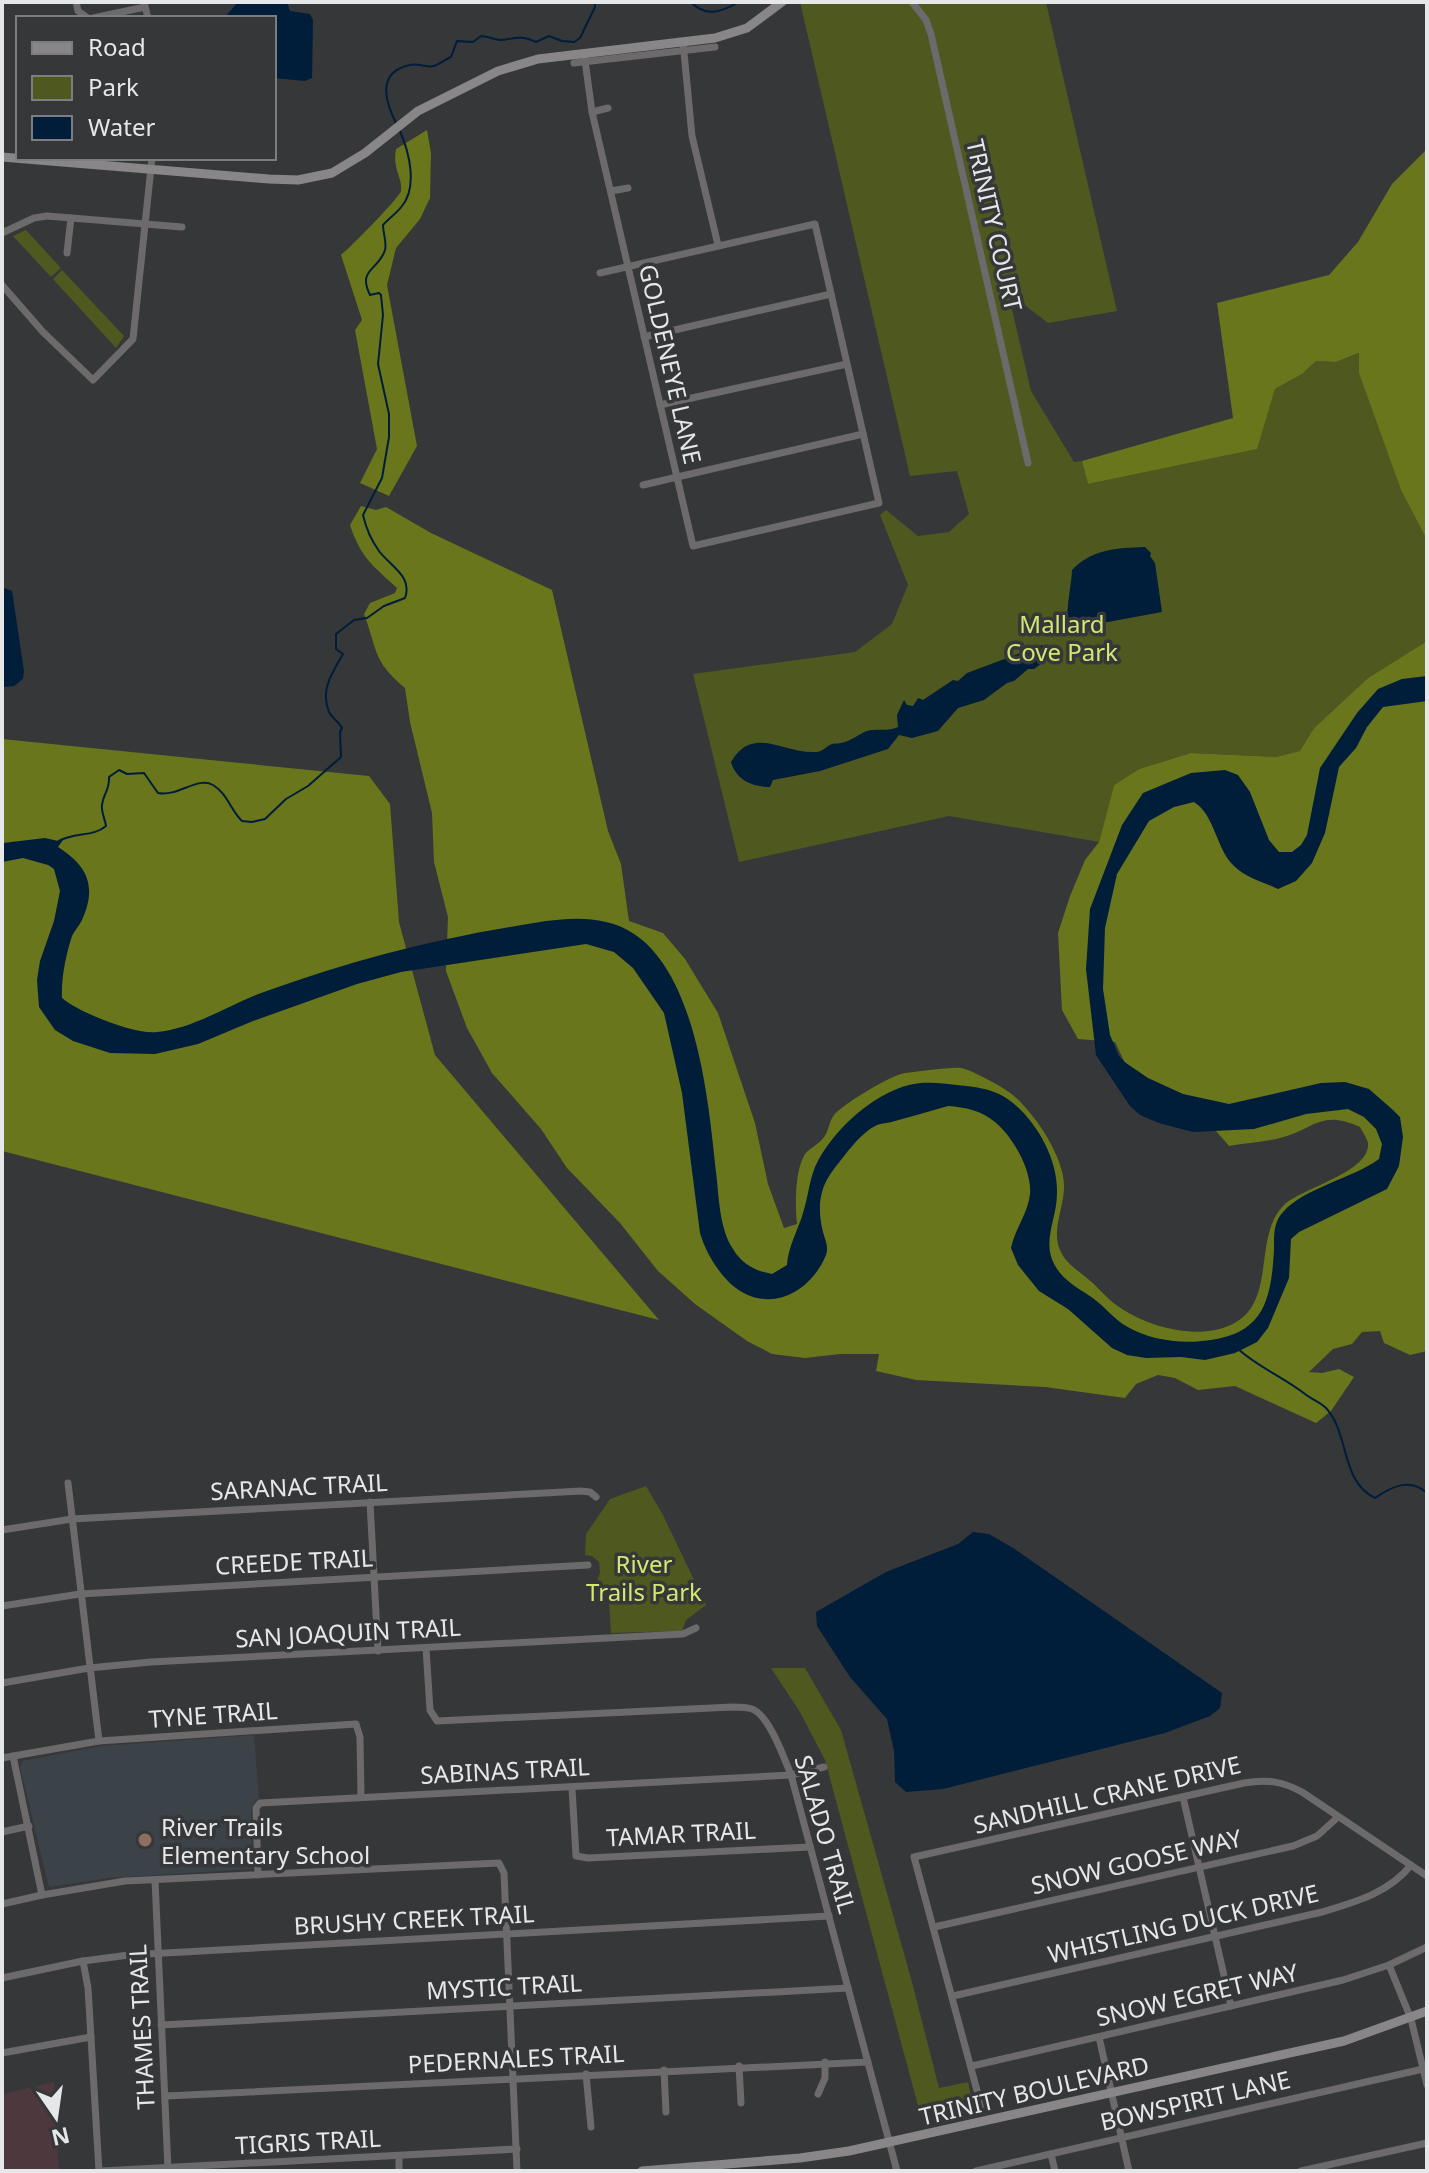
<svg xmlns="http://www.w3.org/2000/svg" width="1429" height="2173" font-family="'Noto Sans',sans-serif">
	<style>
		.commercial { fill: #4d383d }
		.built { fill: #3b4248 }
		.green { fill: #4f581e }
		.forest { fill: #69761b }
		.water { fill: #001d3a }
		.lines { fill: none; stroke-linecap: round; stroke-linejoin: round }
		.stream { stroke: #001d3a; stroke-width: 2 }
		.minor { stroke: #6c6a6a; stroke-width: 7 }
		.secondary { stroke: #898687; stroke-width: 9 }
		.education-dot { fill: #8d6e63; stroke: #353739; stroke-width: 3 }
		.labels { text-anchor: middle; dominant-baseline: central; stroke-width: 7; stroke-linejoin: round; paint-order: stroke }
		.street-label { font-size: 24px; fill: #e5e7e8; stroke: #353739 }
		.park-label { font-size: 24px; fill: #d3e773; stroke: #353739 }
		.poi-label { font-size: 24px; fill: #e5e7e8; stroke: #353739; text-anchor: start }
	</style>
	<rect width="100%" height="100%" fill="#353739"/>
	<path class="commercial" d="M54,2082l5,89h-57v-77z"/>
	<path class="built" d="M254,1735l5,63 -6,5 -2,7 2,59 -145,9 -58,9 -2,-3 -28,-117 2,-6 78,-15z"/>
	<g class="green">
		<path d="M800,2h246l71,309 -69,12 -40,-31 23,99 43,71 8,-1 6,23 168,-35 19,-60 27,-15 14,-13 20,1 24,-9 21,79 20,58 26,50v101l-59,37 -54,50 -13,23 -25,6 -85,-4 -52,16 -25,16 -15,57 -150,-26 -210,46 -46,-188 162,-22 37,-28 16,-39 -28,-70 6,-5 32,26 31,-4 20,-18 -12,-43 -47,5z"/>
		<path d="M26,230l35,38 -10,9 -38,-41z"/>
		<path d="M62,270l62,66 -8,12 -63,-69z"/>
		<path d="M646,1486l17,29 43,90 -20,15 -4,11 -71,2 -2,-32 -12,-20 3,-8 -1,-11 -7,-6 -7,-1 1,-21 24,-35z"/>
		<path d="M771,1668h34l36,62 71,252 27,106 29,-6 4,19 -52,12 -95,-353 -25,-48z"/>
	</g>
	<g class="forest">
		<path d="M427,130l4,23 -1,45 -10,21 -24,29 -9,37 30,161 -28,50 -29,-13 17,-34 -22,-119 7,-10 -21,-65c8,-6 59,-58 60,-64 2,-14 -9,-21 -5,-42z"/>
		<path d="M1427,149v391l-26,-50 -42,-117v-20l-23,9 -20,-1 -14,13 -27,15 -18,60 -169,35 -6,-23 151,-43 -16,-115 112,-28 29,-33 34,-58z"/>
		<path d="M361,506l15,4 10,-3 45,26 121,57 56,241 13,33 8,57 34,12 22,26 33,54 37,110 13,61 16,44 13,-4c-2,-18 -2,-50 6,-66 3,-9 16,-13 21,-21 5,-6 5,-16 10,-22 9,-11 53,-37 67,-41 9,-2 51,-7 60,-6 9,1 46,21 53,28 22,19 52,64 50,93 -1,22 -14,45 -2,65 5,10 18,18 26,25 8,6 14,14 22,21 28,24 77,39 113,28 58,-18 27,-89 61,-123 18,-17 87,-33 84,-62 -1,-5 -6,-12 -8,-16 -39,-18 -45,2 -80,11 -16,4 -34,5 -51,8l-25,-29 -74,-43 -15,-32 -37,-3 -16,-29 -4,-77 12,-37 15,-36 14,-18 15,-57 25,-16 52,-16 85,4 24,-6 14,-23 54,-50 59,-37v710l-17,4 -26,-12 -4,-12 -18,1 -10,12 -19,5 -24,23 13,1 17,-4 15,8 -23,34 -15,12 -81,-37 -37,4 -23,-12 -17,-3 -22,9 -11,14 -80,-11 -129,-7 -40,-9 3,-17h-39l-35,4 -33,-4 -25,-13 -52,-37 -37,-33 -38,-48 -53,-55 -26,-39 -49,-56 -25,-45 -21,-57 2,-54 -14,-55 -2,-49 -22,-91 -5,-34c-33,-28 -27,-37 -41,-74l6,-11 25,-10 2,-5c-25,-23 -36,-30 -47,-63z"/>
		<path d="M2,739l367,37 21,28 9,118 36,133 224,265 -657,-169z"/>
	</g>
	<g class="water">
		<path d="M238,2h49l3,9 20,3 3,6 -1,58 -7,3 -31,-3v-60h-50z"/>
		<path d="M1145,547l6,6 -1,3 5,7 7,49 -87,16c-2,-4 -5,-7 -7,-11 -2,-6 4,-37 4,-47 20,-21 45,-22 73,-23z"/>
		<path d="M2,581l2,7 8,3 12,80 -1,8 -9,7 -10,1 -2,-5z"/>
		<path d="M1042,645l5,5 2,8 -15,11h-6l-14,12 -7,2 -23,17 -26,8 -20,23 -26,7 -13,-3 -11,14 -68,22 -47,9 -3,7c-17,0 -34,-7 -39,-25 22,-38 52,-8 85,-10 7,0 10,-6 16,-8 4,-1 8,0 13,-2 7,-2 14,-8 22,-11 11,-3 21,1 31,-4l-1,-12 7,-15 3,5 6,1 5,-8 5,2 30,-20 5,1 9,-8z"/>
		<path d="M1427,676v25l-44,6 -16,20 -11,21 -17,19 -14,66 -13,30 -16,18 -18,8c-14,-7 -32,-11 -44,-23 -18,-17 -19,-51 -40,-64l-20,5 -25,14 -32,53 -12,54 -2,61 7,46 9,21 7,7 22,15 35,16 46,10 92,-21 24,-1 24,7 24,21 7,7 3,20 -4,29 -12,23 -88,43 -8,7 -2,39 -21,50 -11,14 -22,11 -30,7 -24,-3 -35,1 -19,-3 -15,-7 -44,-39 -29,-18 -21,-26 -7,-17c4,-19 17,-35 19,-54 2,-24 -17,-57 -35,-72 -13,-11 -30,-15 -47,-16 -17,5 -35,10 -53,15 -6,2 -12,2 -18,4 -17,8 -31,29 -43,44 -15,19 -17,39 -11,63 2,8 6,15 3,23 -16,39 -59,60 -94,30 -15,-14 -26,-32 -32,-52l-18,-140 -18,-80 -31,-45 -19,-16 -28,-8 -185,28 -44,12 -104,37 -55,23 -43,10 -45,-1 -37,-12 -18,-11 -16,-23 -2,-27 3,-19 14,-40 6,-30 -6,-22 -6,-4 -25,-7 -21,4 1,-19 42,-5 13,3 7,-4 -7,10c30,19 39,40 24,73 -3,6 -7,10 -10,16 -6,18 -11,42 -10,62 16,14 73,37 95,34 36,-3 73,-28 107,-40 82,-30 166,-52 252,-66 29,-5 61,-11 90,-4 89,19 102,176 110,250 3,24 3,56 17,77 9,15 22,22 39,25l15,-9c1,-18 11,-35 16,-52 5,-15 6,-31 12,-46 16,-35 57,-73 94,-82 15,-4 32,-2 48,0 21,2 39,4 56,18 25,21 45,57 44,90 0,29 -19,53 3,80 9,11 23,18 34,26 11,8 20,20 32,27 22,13 51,18 76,15 60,-5 69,-37 72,-91 0,-14 -1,-28 10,-39 21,-23 69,-33 95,-52l3,-15 -6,-15 -12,-12 -16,-8 -42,5 -52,15 -61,3 -34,-9 -19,-8 -10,-9 -34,-51 -10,-86 4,-60 32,-84 21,-32 48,-20 34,-3 13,5 12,17 19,48 10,12h13l9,-7 6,-10 13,-67 37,-55 21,-24 24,-10z"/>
		<path d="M973,1532l16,2 24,14 209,145 -2,15 -10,8 -45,17 -222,56 -37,3 -11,-10 -1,-31 -7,-32 -37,-42 -33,-51 -1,-14 70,-40 72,-28z"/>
	</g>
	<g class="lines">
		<g class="stream">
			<path d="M691,2c15,16 30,10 48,0"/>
			<path d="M397,125c-12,-23 -21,-53 13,-60 8,-2 17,3 24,1 6,-2 12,-7 17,-9l6,-16 16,1 8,-6c6,0 14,4 20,4 15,-2 21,-5 35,2l13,-6 13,5 12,1 6,-4 15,-31v-5"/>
			<path d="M57,842c18,-11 35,-4 49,-16 -1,-7 -5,-14 -4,-21 1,-11 8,-15 7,-28l10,-7 8,4 17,-1 14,20c20,4 40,-17 55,-8 14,8 18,26 29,36l10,1 13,-3 21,-20 22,-13 33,-29 -1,-25 2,-4c-3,-6 -10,-10 -13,-16 -9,-22 3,-39 14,-58l-7,-5v-15l18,-14 13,-2 17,-12 21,-8c8,-22 -15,-32 -26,-47 -8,-11 -13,-23 -16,-36l19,-37 7,-41v-23l-11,-50 5,-49 -2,-20 -2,-2 -9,2c-13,-26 9,-25 15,-45 2,-8 -2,-17 -2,-25 6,-7 14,-12 19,-19 16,-20 7,-54 -2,-75"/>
			<path d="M1238,1349c20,18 45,28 67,45 6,5 15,8 21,14 24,26 14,73 49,90 16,-11 35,-21 52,-5"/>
		</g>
		<g class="minor">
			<path d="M76,2l2,9 10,7"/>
			<path d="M144,2l4,16"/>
			<path d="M912,2l14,18 5,14 97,429"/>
			<path d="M93,18l52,-11"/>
			<path d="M683,42l9,94 26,109"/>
			<path d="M584,53l8,59 101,434 186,-43 -64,-279c-72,16 -143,33 -215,49"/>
			<path d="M574,63l141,-16"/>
			<path d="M592,112l16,-4"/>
			<path d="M611,191l17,-3"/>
			<path d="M2,233l32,-15 13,-2 135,11"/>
			<path d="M67,253l4,-35"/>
			<path d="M2,285l41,47 50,48 40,-41 19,-181"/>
			<path d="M644,337l187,-43"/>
			<path d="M660,405l187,-41"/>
			<path d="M643,485l220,-51"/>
			<path d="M68,1483l31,258"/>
			<path d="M370,1502l8,149"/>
			<path d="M2,1530l70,-11 509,-28 9,1 6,5"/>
			<path d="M2,1606l78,-12 508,-29"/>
			<path d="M426,1648l4,62 7,11 295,-14c6,0 14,0 20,2 17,6 32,49 39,66l106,396"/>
			<path d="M2,1683l87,-15 62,-6 532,-28 13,-6"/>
			<path d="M13,1756l29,139"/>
			<path d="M2,1758l97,-17 257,-17 4,13 1,60"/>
			<path d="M572,1788l4,68 12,2 222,-11"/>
			<path d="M1183,1797l48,209"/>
			<path d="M2,1832l27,-6"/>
			<path d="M258,1875l-2,-67 4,-5 531,-28 33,-8"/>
			<path d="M155,1880l13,289"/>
			<path d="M2,1904l40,-9 83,-14 374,-18 5,10 13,298"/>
			<path d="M934,1927l359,-81 24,-10 21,-19"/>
			<path d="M83,1961l5,27 11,183"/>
			<path d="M1389,1965l22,54 16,66"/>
			<path d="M2,1978l81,-17 46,-6 700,-39"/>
			<path d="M953,1996l369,-84c33,-10 67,-19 89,-47"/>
			<path d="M161,2025l687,-37"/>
			<path d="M1099,2037l30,134"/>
			<path d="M2,2053l89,-16"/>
			<path d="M739,2066l2,37"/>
			<path d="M972,2066l371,-86 46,-15 38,-18"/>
			<path d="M664,2070l2,42"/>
			<path d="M586,2074l5,53"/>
			<path d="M818,2094l7,-16v-16"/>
			<path d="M166,2096l702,-34"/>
			<path d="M982,2109l-68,-252 330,-74c22,-4 38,-2 58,9l125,84"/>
			<path d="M1051,2154l4,17"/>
			<path d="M399,2156v13"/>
			<path d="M101,2171l416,-22"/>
			<path d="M976,2171l447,-102"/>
			<path d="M1301,2171l126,-28"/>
		</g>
		<g class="secondary">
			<path d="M2,157l267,22 29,1 34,-7 33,-20 53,-42 80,-40 40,-12 177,-21 32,-10 35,-26"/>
			<path d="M642,2171l158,-13 49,-7 495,-110 83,-30"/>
		</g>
	</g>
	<circle class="education-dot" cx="145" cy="1840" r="8"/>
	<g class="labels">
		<g class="street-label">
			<text transform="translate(995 225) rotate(77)">TRINITY COURT</text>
			<text transform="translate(671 364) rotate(77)">GOLDENEYE LANE</text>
			<text transform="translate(299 1486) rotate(-3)">SARANAC TRAIL</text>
			<text transform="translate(294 1561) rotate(-3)">CREEDE TRAIL</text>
			<text transform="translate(348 1632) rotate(-3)">SAN JOAQUIN TRAIL</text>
			<text transform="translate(213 1714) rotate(-4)">TYNE TRAIL</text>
			<text transform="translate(505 1770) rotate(-3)">SABINAS TRAIL</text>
			<text transform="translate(1107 1794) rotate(-13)">SANDHILL CRANE DRIVE</text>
			<text transform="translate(681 1833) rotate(-3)">TAMAR TRAIL</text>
			<text transform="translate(826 1834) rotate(74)">SALADO TRAIL</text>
			<text transform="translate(1136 1861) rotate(-13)">SNOW GOOSE WAY</text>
			<text transform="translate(414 1919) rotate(-3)">BRUSHY CREEK TRAIL</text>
			<text transform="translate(1183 1923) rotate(-13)">WHISTLING DUCK DRIVE</text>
			<text transform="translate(504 1986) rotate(-3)">MYSTIC TRAIL</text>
			<text transform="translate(1197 1994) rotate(-13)">SNOW EGRET WAY</text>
			<text transform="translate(141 2027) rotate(-93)">THAMES TRAIL</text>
			<text transform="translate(516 2058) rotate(-3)">PEDERNALES TRAIL</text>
			<text transform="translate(1034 2090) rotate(-13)">TRINITY BOULEVARD</text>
			<text transform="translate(1195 2100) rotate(-13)">BOWSPIRIT LANE</text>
			<text transform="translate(308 2141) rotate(-3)">TIGRIS TRAIL</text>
		</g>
		<g class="park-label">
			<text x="1062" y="623">Mallard<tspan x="1062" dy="28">Cove Park</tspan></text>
			<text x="644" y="1563">River<tspan x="644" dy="28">Trails Park</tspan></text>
		</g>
		<g class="poi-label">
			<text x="161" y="1826">River Trails<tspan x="161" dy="28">Elementary School</tspan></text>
		</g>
	</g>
	<rect width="1429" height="2173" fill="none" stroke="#e5e7e8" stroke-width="8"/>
	<rect x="16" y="16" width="260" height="144" fill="#353739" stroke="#7b7d7f" stroke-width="2"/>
	<rect x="32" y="42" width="40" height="12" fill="#898687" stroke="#7b7d7f" stroke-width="2"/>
	<text x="88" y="56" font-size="24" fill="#e5e7e8">Road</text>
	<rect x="32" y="76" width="40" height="24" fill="#4f581e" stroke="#7b7d7f" stroke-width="2"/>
	<text x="88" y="96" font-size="24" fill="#e5e7e8">Park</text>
	<rect x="32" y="116" width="40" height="24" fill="#001d3a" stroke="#7b7d7f" stroke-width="2"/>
	<text x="88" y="136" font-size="24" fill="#e5e7e8">Water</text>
	<g transform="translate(56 2117) rotate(167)" stroke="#353739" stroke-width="6" paint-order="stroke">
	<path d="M0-6L14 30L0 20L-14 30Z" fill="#e5e7e8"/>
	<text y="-12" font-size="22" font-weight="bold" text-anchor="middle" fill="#e5e7e8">N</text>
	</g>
</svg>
